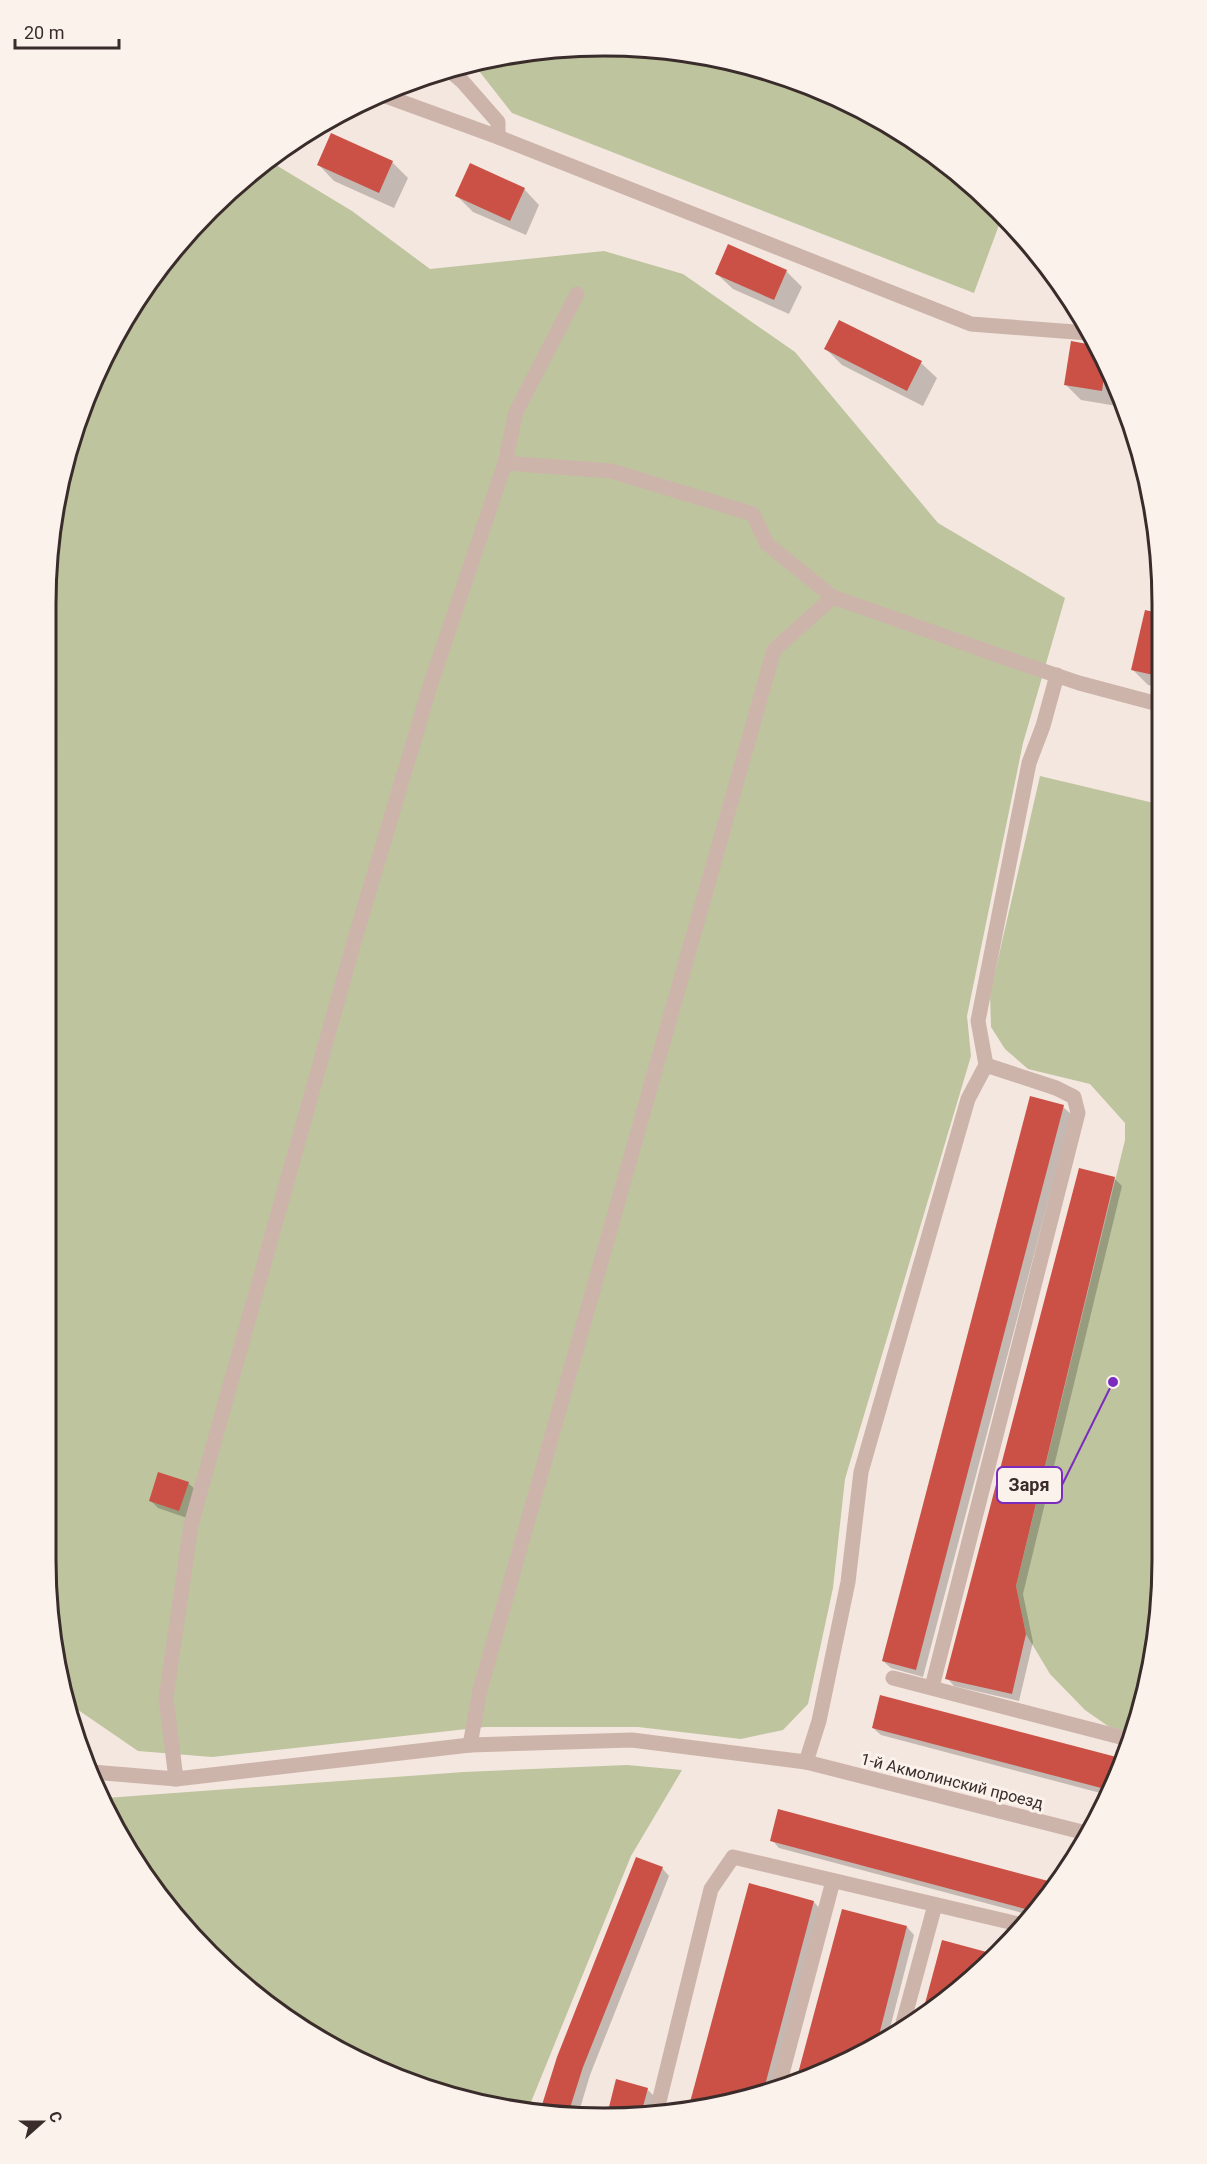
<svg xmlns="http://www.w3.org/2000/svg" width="1207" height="2164" font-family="Roboto,sans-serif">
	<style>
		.green { fill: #bec49e }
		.shadow { fill: #0003 }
		.building { fill: #cb5146 }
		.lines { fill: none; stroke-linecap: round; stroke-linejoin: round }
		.minor { stroke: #cdb4aa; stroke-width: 15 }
		.labels { text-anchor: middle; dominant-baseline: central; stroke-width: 6; stroke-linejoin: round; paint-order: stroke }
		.street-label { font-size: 16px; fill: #3a2c2a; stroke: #fbf2ec }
		.rim { fill: none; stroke: #3a2c2a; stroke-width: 3 }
		.leader { fill: none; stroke: #7b2cbf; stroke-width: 2 }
		.callout-dot { fill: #7b2cbf; stroke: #fbf2ec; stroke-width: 2 }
		.callout { fill: #fbf2ec; stroke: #7b2cbf; stroke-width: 2 }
		.callout-label { font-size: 18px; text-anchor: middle; font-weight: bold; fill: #3a2c2a }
	</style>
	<rect width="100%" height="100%" fill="#f4e7df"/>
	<g class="green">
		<path d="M567,46l110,4 106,25 100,45 120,94 -29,79 -462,-180 -40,-51z"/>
		<path d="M266,159l86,52 78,58 174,-18 79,23 112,78 143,171 127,75 -42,145 -56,273 4,40 -126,423 -12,109 -25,116 -25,26 -42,9 -103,-12h-153l-273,30 -74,-6 -70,-48 -23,-143 1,-993 18,-108 56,-135 64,-89z"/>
		<path d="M1040,776l118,28 3,793 -27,137 -26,-8 -23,-16 -35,-36 -24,-40 -10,-48 109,-446v-17l-35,-39 -62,-15 -23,-20 -14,-22 -1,-33z"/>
		<path d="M627,1765l55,5 -51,86 -102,251 -70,-7 -166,-75 -133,-125 -54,-102 358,-26z"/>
	</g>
	<g class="shadow">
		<path d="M411,82l-4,10 -11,-4z"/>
		<path d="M392,162l16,16 -14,30 -60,-27 -15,-16z"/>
		<path d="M524,189l15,16 -13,30 -53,-23 -16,-16z"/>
		<path d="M786,271l16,16 -13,27 -56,-25 -16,-15z"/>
		<path d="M840,322l81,41 16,15 -14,28 -81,-41 -16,-16z"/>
		<path d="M1072,343l22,3 25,50 -2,10 -36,-6 -15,-15z"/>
		<path d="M1158,615v72l-10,-2 -16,-16z"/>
		<path d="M1063,1107l8,7 -148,563 -32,-9 -8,-7z"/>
		<path d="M1114,1178l8,8 -99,408 10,48 -14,59 -65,-15 -7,-8z"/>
		<path d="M188,1483l8,7 -9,28 -29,-10 -8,-8z"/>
		<path d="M873,1728l250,33 -15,34 -227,-60z"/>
		<path d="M779,1811l272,73 -25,30 -247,-66 -7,-8z"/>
		<path d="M662,1868l7,8 -79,199 -11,37 -36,-4 16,-50z"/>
		<path d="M750,1885l64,17 7,8 -47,177 -83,19z"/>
		<path d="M843,1911l64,16 7,8 -25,97 -72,45 -19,4z"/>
		<path d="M647,2089l16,16 -2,8 -21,5z"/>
	</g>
	<g class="building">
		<path d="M331,133l62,28 -14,32 -62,-28z"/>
		<path d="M470,163l55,25 -15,33 -55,-25z"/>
		<path d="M728,244l59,26 -13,30 -59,-26z"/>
		<path d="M839,320l83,41 -15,30 -83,-42z"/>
		<path d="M1071,341l22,4 12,24 -3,22 -38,-6z"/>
		<path d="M1145,610l13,3v63l-27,-6z"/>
		<path d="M1030,1096l34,9 -148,565 -34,-9z"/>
		<path d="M1079,1168l36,9 -99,409 10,48 -14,60 -67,-15z"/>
		<path d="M158,1472l31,10 -10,29 -30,-10z"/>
		<path d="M880,1695l244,64 -15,31 -237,-62z"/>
		<path d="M778,1809l274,73 -23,28 -259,-69z"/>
		<path d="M636,1857l27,10 -80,200 -14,44 -28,-3 16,-51z"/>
		<path d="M749,1883l65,18 -50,188 -75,17z"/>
		<path d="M842,1909l65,17 -29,113 -61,38 -21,4z"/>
		<path d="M942,1940l52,14 -23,27 -48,30z"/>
		<path d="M616,2079l32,9 -8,30 -33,-3z"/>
	</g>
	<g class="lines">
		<g class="minor">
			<path d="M447,68l16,14 35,40v15"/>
			<path d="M380,94l118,43 473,187 117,9"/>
			<path d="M505,463l106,8 142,43 14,30 66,53 187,66 59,20 79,21"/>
			<path d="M893,1678l239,62"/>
			<path d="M932,1687l146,-574 -4,-16 -18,-9 -70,-23"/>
			<path d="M470,1745l10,-55 294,-1040 59,-53"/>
			<path d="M806,1762l13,-41 29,-139 13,-110 107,-373 18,-34 -8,-44 51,-258 14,-37 14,-51"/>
			<path d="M92,1772l84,7 294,-34 162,-5 174,22 284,72"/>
			<path d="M176,1779l-10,-81 25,-173 163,-583 77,-259 74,-220 11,-51 61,-118"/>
			<path d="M903,2023l32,-118"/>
			<path d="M779,2085l54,-204"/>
			<path d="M656,2114l55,-225 22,-32 285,67"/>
		</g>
	</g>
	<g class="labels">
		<g class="street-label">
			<text transform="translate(952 1781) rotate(14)">1-й Акмолинский проезд</text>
		</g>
	</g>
	<path d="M0 0H1207V2164H0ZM604 56H604A548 548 0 0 1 1152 604V1560A548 548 0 0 1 604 2108H604A548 548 0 0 1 56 1560V604A548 548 0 0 1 604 56Z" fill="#fbf2ec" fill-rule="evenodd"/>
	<path class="rim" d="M604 56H604A548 548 0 0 1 1152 604V1560A548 548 0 0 1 604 2108H604A548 548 0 0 1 56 1560V604A548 548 0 0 1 604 56Z"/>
	<path class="leader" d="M1113 1382L1062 1485"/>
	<circle class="callout-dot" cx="1113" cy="1382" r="6"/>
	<rect class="callout" x="997" y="1467" width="65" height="36" rx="6"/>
	<g class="callout-label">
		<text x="1029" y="1491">Заря</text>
	</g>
	<g transform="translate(42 2122) rotate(69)" stroke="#fbf2ec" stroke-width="4.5" paint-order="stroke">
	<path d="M0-4.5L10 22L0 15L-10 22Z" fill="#3a2c2a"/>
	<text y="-9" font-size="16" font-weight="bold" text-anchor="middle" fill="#3a2c2a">С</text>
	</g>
	<path d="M15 39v9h104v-9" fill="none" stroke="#3a2c2a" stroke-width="3"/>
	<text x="24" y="39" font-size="18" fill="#3a2c2a" stroke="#fbf2ec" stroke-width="4.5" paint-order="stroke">20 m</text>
</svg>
